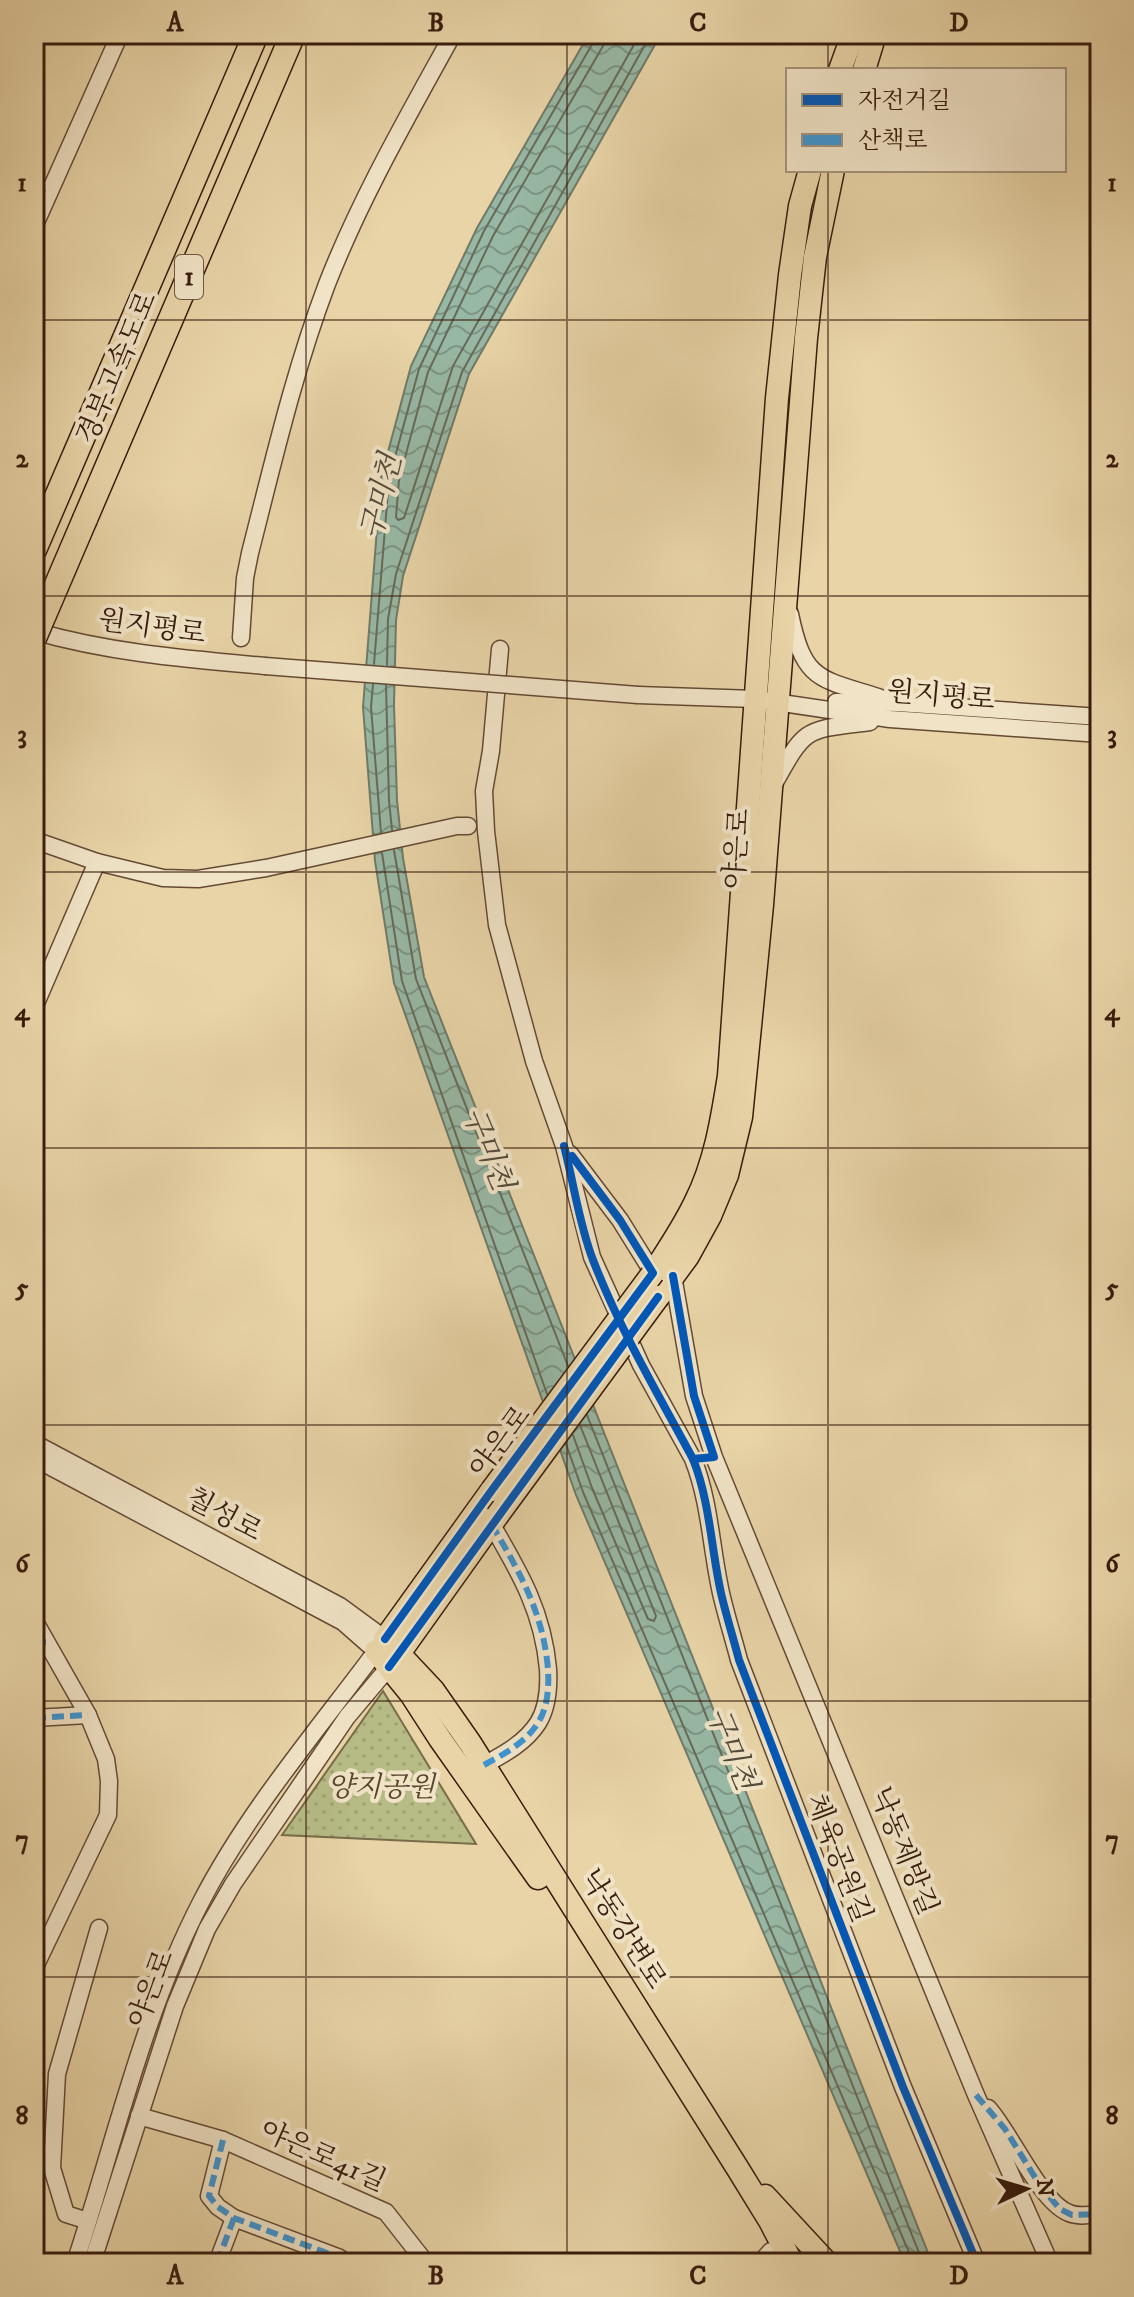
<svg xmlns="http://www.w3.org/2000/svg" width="1134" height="2297" font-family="'IM FELL DW Pica','Noto Serif KR',serif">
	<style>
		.grass { fill: url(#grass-dots); stroke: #786c4a; stroke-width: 2 }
		.water { fill: url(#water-waves); stroke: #717a68; stroke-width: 2 }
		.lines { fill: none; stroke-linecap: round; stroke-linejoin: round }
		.shore { stroke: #686a59; stroke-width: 2 }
		.minor-casing { stroke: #644a34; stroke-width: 19 }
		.major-casing { stroke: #381c0d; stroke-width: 25 }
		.highway-casing { stroke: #381c0d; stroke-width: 27 }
		.minor { stroke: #f0e3c6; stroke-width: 16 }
		.major { stroke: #e8d4a7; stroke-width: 22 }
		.highway { stroke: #e8d4a7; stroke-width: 24 }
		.minor-bridge-casing { stroke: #644a34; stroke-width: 19; stroke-linecap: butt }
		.major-bridge-casing { stroke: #381c0d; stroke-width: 25; stroke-linecap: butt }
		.highway-bridge-casing { stroke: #381c0d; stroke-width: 27; stroke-linecap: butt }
		.minor-bridge { stroke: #f0e3c6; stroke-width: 16 }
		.major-bridge { stroke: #e8d4a7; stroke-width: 22 }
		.highway-bridge { stroke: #e8d4a7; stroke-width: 24 }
		.quiet { stroke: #3e94d2; stroke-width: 6; stroke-dasharray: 12 6; stroke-linecap: butt }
		.cycleway-casing { stroke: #f0e3c6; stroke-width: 13 }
		.cycleway { stroke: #0057b8; stroke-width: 8 }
		.grid { fill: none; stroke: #381c0d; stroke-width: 2; stroke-opacity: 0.55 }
		.labels { text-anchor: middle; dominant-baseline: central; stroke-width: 8; stroke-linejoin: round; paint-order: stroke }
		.shield { fill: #f0e3c6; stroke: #6f5844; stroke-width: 2 }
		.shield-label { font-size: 26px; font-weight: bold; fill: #381c0d }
		.street-label { font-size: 28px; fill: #381c0d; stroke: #f0e3c6 }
		.park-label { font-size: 28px; font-style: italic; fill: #58442b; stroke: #f0e3c6 }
		.water-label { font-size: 30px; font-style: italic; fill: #544b3b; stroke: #f0e3c6 }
		.neatline { fill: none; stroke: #381c0d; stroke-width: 3 }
		.grid-label { font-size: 26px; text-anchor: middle; font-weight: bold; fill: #381c0d }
	</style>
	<defs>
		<pattern id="grass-dots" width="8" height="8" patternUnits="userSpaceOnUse" patternTransform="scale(2)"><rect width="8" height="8" fill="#b7bc86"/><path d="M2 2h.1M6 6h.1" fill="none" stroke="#9ea172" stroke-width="1.8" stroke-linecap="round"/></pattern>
		<pattern id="water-waves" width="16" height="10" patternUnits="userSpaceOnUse" patternTransform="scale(2)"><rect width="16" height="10" fill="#97b8a5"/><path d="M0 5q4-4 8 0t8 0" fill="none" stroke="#7c9585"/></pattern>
	</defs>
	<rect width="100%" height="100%" fill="#e8d4a7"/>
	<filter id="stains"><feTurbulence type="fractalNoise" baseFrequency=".0025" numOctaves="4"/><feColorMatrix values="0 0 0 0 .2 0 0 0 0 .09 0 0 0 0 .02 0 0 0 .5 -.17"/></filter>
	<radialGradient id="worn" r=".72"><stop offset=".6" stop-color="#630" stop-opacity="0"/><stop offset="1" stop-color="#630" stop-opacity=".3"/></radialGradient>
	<path class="grass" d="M383,1691l93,153 -194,-9z"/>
	<path class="water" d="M589,34h72l-192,340 -66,202 -7,44 -2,85 3,95 6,58 21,119 508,1286h-27l-329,-768 -182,-512 -19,-122 -12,-154 18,-229 30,-112 66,-138z"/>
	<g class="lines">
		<g class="shore">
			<path d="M605,34l-2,12 -110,190 -65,136 -29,108 -3,37 2,3 6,-2 49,-152 187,-332"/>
			<path d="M374,664l15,-185 30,-110 65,-138 110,-190 1,-7"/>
			<path d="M387,665l1,-46 8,-45 66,-202 189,-338"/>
			<path d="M373,684l-2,23 10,126"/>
			<path d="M386,685l3,116 3,29"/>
			<path d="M394,850l22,129 152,387"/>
			<path d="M382,853l20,128 145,413"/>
			<path d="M587,1415l336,848"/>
			<path d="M573,1435l19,53 56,131 6,2 2,-5 -76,-191"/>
			<path d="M566,1444l17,48 328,765v6"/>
		</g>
		<defs>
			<g id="minor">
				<path d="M34,227l86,-193"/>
				<path d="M790,614c14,68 29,64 91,84"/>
				<path d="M34,631c76,22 153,28 231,35"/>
				<path d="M241,638l4,-60 5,-25c23,-90 44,-182 77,-269 34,-87 81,-168 126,-250"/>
				<path d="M500,649l-9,102 -7,40 2,40 11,94 37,136 30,85 28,111 49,108 52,94c17,43 18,89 28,134 5,22 12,44 18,67l164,427 74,176"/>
				<path d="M638,695l117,4 135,20 210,15"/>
				<path d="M836,702l62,1 202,14"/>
				<path d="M774,784c32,-58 31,-54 96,-62"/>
				<path d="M34,840l63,22 66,16 35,1 68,-11 191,-42h11"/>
				<path d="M34,1008l63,-146"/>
				<path d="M570,1154l50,66 33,53"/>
				<path d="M673,1276l21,120 20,61 262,638 74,168"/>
				<path d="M34,1443l306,163 45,33c-63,86 -135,168 -184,263 -59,114 -86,240 -126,361"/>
				<path d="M34,1458l309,164 33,29"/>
				<path d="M34,1620l54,95 18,44 3,22 -1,34 -74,154"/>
				<path d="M34,1718l54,-3"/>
				<path d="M484,1765c20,-11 41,-22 54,-42 10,-16 11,-36 10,-54 -5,-57 -28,-96 -56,-144"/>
				<path d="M988,2108c23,25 52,94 81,105 9,4 21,2 31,1"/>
				<path d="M139,2116l84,24 163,72 40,51"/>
				<path d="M223,2140l-14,56 9,11 16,11 106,40"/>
				<path d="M88,2221l-22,-7 -14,-46 5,-94 42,-146"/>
				<path d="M92,2263l83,-257 32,-77 26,-45 114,-167 42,-50"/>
				<path d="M217,2263l17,-45"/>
				<path d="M760,2263l11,-12"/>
			</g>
			<g id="major">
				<path d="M840,70l13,-36"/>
				<path d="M864,70l11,-36"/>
				<path d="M653,1273c15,-23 30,-45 42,-70 20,-39 27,-83 34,-127l48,-678 13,-123 10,-69 10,-36"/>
				<path d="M658,1297l30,-41 22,-40 17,-41 14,-58 21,-212 44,-567 9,-81 18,-87"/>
				<path d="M492,1490l-107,149 48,51 37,53 268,426 32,52 22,42"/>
				<path d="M376,1651l35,43 29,45 98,139"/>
				<path d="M390,1666l107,-150"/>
				<path d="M765,2196l62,67"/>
			</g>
			<g id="highway">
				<path d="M85,519l208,-485"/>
				<path d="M34,550l222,-516"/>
			</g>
		</defs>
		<use href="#minor" class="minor-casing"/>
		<use href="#major" class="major-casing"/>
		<use href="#highway" class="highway-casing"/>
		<use href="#minor" class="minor"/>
		<use href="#major" class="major"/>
		<use href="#highway" class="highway"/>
		<defs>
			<path id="minor-bridge" d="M265,666l373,29"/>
			<g id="major-bridge">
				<path d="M492,1490l161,-217"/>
				<path d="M497,1516l161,-219"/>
			</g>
			<path id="highway-bridge" d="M34,638l51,-119"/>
		</defs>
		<use href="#minor-bridge" class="minor-bridge-casing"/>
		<use href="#major-bridge" class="major-bridge-casing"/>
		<use href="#highway-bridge" class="highway-bridge-casing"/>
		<use href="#minor-bridge" class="minor-bridge"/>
		<use href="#major-bridge" class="major-bridge"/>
		<use href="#highway-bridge" class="highway-bridge"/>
		<g class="quiet">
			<path d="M34,188l14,7"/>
			<path d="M34,1642h13"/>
			<path d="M34,1718l54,-3"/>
			<path d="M484,1765c20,-11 41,-22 54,-42 10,-16 11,-36 10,-54 -5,-57 -28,-96 -56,-144"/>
			<path d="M976,2095l29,34 36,58 19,22 12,6 28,-1"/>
			<path d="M223,2140l-14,56 9,11 16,11 106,40"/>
			<path d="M217,2263l17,-45"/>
			<path d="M760,2263l11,-12"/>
		</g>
		<defs>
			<g id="cycleway">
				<path d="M564,1146c10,38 15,78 29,114 27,70 65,134 100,199 17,43 18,89 28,134 5,22 12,44 18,67l164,427 74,176"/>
				<path d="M673,1276l21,120 20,61 -21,2"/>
				<path d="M385,1639l107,-149 161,-217 -33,-53 -48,-64"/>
				<path d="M389,1667l269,-370"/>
			</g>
		</defs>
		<use href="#cycleway" class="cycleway-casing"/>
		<use href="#cycleway" class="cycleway"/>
	</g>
	<path class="grid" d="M306,34v2229M567,34v2229M828,34v36M828,170v2093M34,320h1066M34,596h1066M34,872h1066M34,1148h1066M34,1425h1066M34,1701h1066M34,1977h1066"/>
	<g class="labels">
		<rect class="shield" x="175" y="255" width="28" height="44" rx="6"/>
		<g class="shield-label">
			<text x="189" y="277">1</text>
		</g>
		<g class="street-label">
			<text transform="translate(117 368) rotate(-67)">경부고속도로</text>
			<text transform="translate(152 627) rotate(8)">원지평로</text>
			<text transform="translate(941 696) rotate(5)">원지평로</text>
			<text transform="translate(737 849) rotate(-86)">야은로</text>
			<text transform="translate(500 1442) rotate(-53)">야은로</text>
			<text transform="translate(224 1515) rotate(28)">칠성로</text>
			<text transform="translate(904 1851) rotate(68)">낙동제방길</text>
			<text transform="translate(839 1858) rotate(69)">체육공원길</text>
			<text transform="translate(623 1929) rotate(58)">낙동강변로</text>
			<text transform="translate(151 1989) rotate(-69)">야은로</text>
			<text transform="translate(323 2156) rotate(24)">야은로41길</text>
		</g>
		<g class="park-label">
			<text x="381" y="1787">양지공원</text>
		</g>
		<g class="water-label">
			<text transform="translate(382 497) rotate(-76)">구미천</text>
			<text transform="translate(487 1149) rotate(68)">구미천</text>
			<text transform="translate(731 1749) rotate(68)">구미천</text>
		</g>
	</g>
	<rect width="1134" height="2297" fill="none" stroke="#e8d4a7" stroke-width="88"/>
	<rect x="786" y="68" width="280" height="104" fill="#f0e3c6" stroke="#a6937c" stroke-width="2"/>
	<rect x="802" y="94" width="40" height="12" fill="#0057b8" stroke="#a6937c" stroke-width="2"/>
	<text x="858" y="108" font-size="24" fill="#381c0d">자전거길</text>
	<rect x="802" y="134" width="40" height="12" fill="#3e94d2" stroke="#a6937c" stroke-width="2"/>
	<text x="858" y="148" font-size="24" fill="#381c0d">산책로</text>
	<g transform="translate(1026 2189) rotate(86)" stroke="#f0e3c6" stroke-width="6" paint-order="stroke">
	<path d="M0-6L14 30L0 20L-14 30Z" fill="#381c0d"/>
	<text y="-12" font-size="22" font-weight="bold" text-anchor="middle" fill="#381c0d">N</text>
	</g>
	<rect x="44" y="44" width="1046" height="2209" class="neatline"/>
	<g class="grid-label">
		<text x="175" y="31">A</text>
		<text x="436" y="31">B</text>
		<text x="698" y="31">C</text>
		<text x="959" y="31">D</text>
		<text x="22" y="191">1</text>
		<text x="1112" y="191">1</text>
		<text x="22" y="467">2</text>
		<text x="1112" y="467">2</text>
		<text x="22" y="743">3</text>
		<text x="1112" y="743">3</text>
		<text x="22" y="1020">4</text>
		<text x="1112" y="1020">4</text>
		<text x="22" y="1296">5</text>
		<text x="1112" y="1296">5</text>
		<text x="22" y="1572">6</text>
		<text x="1112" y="1572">6</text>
		<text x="22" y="1848">7</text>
		<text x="1112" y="1848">7</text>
		<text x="22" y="2124">8</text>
		<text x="1112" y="2124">8</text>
		<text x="175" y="2284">A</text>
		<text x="436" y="2284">B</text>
		<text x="698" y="2284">C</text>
		<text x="959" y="2284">D</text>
	</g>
	<rect width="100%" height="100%" filter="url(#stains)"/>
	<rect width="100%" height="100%" fill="url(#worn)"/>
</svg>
